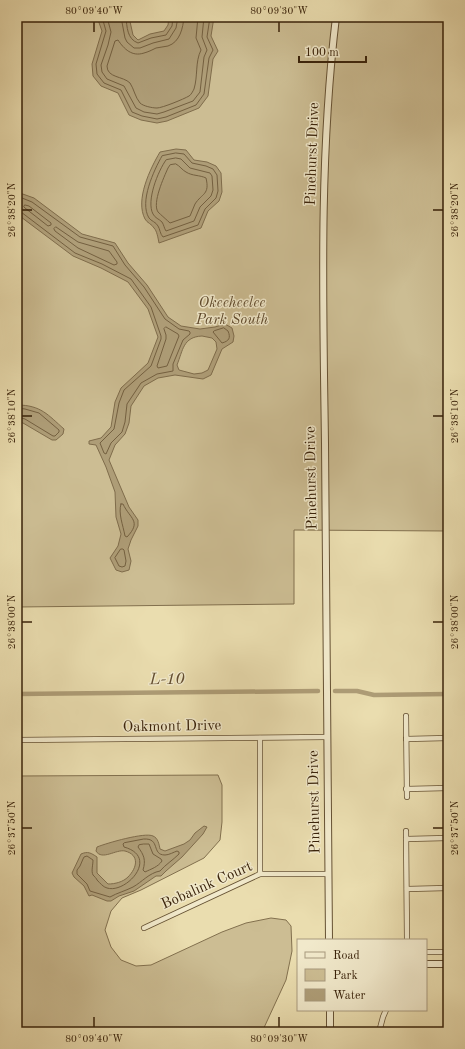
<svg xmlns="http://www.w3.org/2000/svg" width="465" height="1049" font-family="'Old Standard TT',serif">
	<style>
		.green { fill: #ccbd93; stroke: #82704e }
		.water { fill: #ae9d77; stroke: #7f6c4b; fill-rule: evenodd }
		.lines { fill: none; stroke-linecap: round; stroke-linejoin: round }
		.shore { stroke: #746040; stroke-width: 1 }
		.canal { stroke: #ae9d77; stroke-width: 4.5 }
		.minor-casing { stroke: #655133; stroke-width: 6 }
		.tertiary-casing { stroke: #655133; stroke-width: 8 }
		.minor { stroke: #f1e9cb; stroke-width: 4.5 }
		.tertiary { stroke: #f1e9cb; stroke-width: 6 }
		.ticks { fill: none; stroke: #39220a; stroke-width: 1.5 }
		.labels { text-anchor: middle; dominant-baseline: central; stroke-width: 3; stroke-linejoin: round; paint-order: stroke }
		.street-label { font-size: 15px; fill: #39220a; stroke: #f1e9cb }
		.park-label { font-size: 15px; font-style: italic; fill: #5e492c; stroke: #f1e9cb }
		.water-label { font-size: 16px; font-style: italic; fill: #624d30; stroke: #f1e9cb }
		.neatline { fill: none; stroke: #39220a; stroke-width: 1.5 }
		.ticks-label { font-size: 10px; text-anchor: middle; fill: #39220a }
	</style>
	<rect width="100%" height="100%" fill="#eaddaf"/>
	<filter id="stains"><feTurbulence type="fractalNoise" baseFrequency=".005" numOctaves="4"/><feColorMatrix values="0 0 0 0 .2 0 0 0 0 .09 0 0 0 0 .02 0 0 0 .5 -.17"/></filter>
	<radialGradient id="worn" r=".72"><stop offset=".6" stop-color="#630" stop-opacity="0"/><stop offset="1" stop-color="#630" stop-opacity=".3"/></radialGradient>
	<g class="green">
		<path d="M17,17h431v514l-154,-1v74l-277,3z"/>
		<path d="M218,775l4,10v37l-2,18 -16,18 -63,32 -19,8 -11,13 -6,19 6,17 10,13 15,6 15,-1 71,-33 24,-9 25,-5 15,2 5,6 1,25 -6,29 -24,52h-245v-256z"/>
	</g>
	<g class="water">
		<path d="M97,17h32l4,18 5,5 12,-6 14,-3 4,-6 1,-8h45l-3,19 7,15 -5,8 -5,37 -9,12 -32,13 -10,2 -16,-3 -12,-5 -11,-22 -17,-7 -8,-10 -1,-12 10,-33z"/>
		<path d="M176,149l10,1 8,10 13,2 9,4 5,7 1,19 -3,9 -11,10 -7,17 -42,15c-1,-5 -2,-12 -5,-15 -2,-4 -7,-5 -9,-9 -10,-19 5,-50 15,-67z"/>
		<path d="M17,192l17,6 48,36 33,9 13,20 19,22 21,32 13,9 19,3 15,-2 10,-3 7,4 2,8 -1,6 -11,7 -11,26 -8,4 -28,-4 -17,3 -14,8 -13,20 -2,17 -4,11 -10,11 -6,15 20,47 9,13v6l-7,14 -3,9 3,12 -2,9 -7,2 -6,-2 -6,-12 8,-12 3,-12 -5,-17 -1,-25 -9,-25 -10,-22 -7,-1v-3l12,-3 10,-11 4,-25 6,-14 27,-25 10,-26 -10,-28 -20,-27 -27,-14 -28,-12 -56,-42zM202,336l10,2 4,4 1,7 -9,21 -6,3 -8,1 -15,-4 -2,-5c6,-15 6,-28 25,-29z"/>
		<path d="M17,405c24,0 31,10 47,24l-1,5 -7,6h-4l-29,-17 -6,-2z"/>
		<path d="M204,826l3,1 -4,7 -21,23 -16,14 -5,5h-5l-22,15 -15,5 -8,5h-4l-15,-6 -3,1 -5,-10 -10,-9 -2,-4 9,-19c7,-3 10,-1 16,3v16l11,11c7,0 15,-2 20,-7 9,-9 12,-22 -3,-26 -9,-2 -23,10 -29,0l1,-4c10,-4 48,-15 56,-11 5,2 6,8 7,13l5,2 19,-7 6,-4 5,-7z"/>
	</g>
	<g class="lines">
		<g class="shore">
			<path d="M102,17l4,14 -10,33 1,10 7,9 17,7 11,22 10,4 15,3 9,-2 30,-12 8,-11 5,-36 4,-8 -6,-13 3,-20"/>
			<path d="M107,17l4,15 -3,13 -7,20 1,7 5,7 17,7 12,22 8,4 13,2 7,-2 29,-11 7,-9 4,-35 3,-7 -5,-13 2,-20"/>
			<path d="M121,17l4,21 2,4 7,6h6l13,-5 16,-4 7,-11 2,-11"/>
			<path d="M126,17c1,10 1,22 12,26l13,-5 15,-3 6,-9 1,-9"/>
			<path d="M184,17c-1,11 -4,25 -16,29 -4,1 -8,1 -12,2 -4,2 -8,4 -12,5 -12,4 -20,-4 -26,-13l-3,1 -8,25c0,12 16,10 23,17 4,6 5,14 10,20 3,3 12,5 17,5 5,0 27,-9 32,-12 2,-1 4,-5 5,-7 4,-13 1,-27 7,-39l-5,-12 2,-21"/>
			<path d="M176,153l8,1 8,9 14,3 7,3 4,6 1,16 -2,7 -11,11 -7,16 -35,12c-3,-3 -3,-8 -5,-11 -2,-4 -7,-5 -9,-8 -10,-16 5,-48 13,-62z"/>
			<path d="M176,158l5,1 9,9 20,5 2,3 1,14 -2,6 -11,11 -6,14 -28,10c-2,-3 -2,-6 -4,-9 -3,-3 -7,-4 -9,-8 -7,-13 5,-43 13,-54z"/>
			<path d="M176,164c4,2 6,6 10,8 6,4 14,3 20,6 4,17 -4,15 -11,26 -2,4 -3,8 -5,12l-20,7c-2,-2 -10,-9 -12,-11 -6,-9 6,-35 10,-44l2,-3z"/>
			<path d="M17,196l15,6 48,35 33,9 12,19 19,22 21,32 14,10 10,2 1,1v2l-7,6 -10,24v7l-16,3 -16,9 -14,21 -2,18 -3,10 -11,11 -5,11 -2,-1 -4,-10 14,-14 5,-26 5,-13 27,-24 10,-27v-3l-10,-29 -20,-28 -29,-15 -27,-11 -54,-41 -4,-1"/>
			<path d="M25,205l4,1 22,17v2l-3,1 -23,-18 -1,-1z"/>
			<path d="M56,227l22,15 31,9 8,11v2l-3,1 -36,-17 -23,-17 -1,-2z"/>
			<path d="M166,327l12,7 1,2 -12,30 -9,2 -1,-2 9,-27v-4l-2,-6z"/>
			<path d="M224,328l4,3c3,7 1,10 -6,12l-9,-11 1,-1z"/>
			<path d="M17,408l8,1 14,4 20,17v2l-4,4h-2l-28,-17 -8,-2"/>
			<path d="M121,504h2c7,15 19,17 4,33l-2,-1c-2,-11 -7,-23 -4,-32z"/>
			<path d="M121,549h2l1,1 2,11 -1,5 -3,1 -3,-1 -4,-8z"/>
			<path d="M144,839c17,-1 7,16 21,16 4,0 9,-3 12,-4l2,1v2c-6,6 -14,11 -19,17 -11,2 -18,11 -27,16 -8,4 -16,6 -23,10l-20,-6 -3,-7 -10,-10v-4l3,-4 3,-7 1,-2 3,-1 6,4c0,5 -2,11 0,15 1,1 4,4 4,5 3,3 6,7 10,8 19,6 53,-31 17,-41l-1,-3 1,-1z"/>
			<path d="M144,844h5l4,10 8,5 1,2c-4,6 -11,8 -17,11l-2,-2c3,-10 1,-15 -5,-23l1,-2z"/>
		</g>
		<g class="canal">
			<path d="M335,691h22l17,4 74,-1"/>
			<path d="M17,694l301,-3"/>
		</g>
		<defs>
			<g id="minor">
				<path d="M406,716l1,81"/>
				<path d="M260,738v136"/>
				<path d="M406,739l42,-1"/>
				<path d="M17,740l310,-3"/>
				<path d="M406,789l42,-1"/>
				<path d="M406,831l1,109"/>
				<path d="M406,839l42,-1"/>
				<path d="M407,889l41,-1"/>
				<path d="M144,928l116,-54h68"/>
				<path d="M426,952h22"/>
				<path d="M379,1032l4,-15 3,-7"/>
			</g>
			<g id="tertiary">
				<path d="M329,940c-1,-166 -3,-331 -4,-497 -2,-142 -6,-284 11,-426"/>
				<path d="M426,964h22"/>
				<path d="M330,1010v22"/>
			</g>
		</defs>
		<use href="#minor" class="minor-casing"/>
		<use href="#tertiary" class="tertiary-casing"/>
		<use href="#minor" class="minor"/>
		<use href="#tertiary" class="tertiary"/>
	</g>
	<path class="ticks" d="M94,22v10M279,22v10M22,210h10M433,210h10M22,416h10M433,416h10M22,622h10M433,622h10M22,828h10M433,828h10M94,1017v10M279,1017v10"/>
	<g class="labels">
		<g class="street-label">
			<text transform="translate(313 154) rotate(-88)">Pinehurst Drive</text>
			<text transform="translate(312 478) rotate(-91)">Pinehurst Drive</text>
			<text transform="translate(172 727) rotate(-1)">Oakmont Drive</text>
			<text transform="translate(315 802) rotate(-91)">Pinehurst Drive</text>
			<text transform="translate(207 886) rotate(-24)">Bobalink Court</text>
		</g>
		<g class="park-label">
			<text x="232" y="303">Okeeheelee<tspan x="232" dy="17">Park South</tspan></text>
		</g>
		<g class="water-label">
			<text transform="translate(167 680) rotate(-1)">L-10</text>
		</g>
	</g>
	<rect width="465" height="1049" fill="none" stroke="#eaddaf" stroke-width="44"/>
	<rect x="297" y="939" width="130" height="72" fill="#f1e9cb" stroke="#a7997e"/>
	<rect x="305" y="952" width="20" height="6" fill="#f1e9cb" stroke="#a7997e"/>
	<text x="333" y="959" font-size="12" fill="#39220a">Road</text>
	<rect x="305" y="969" width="20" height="12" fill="#ccbd93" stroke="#a7997e"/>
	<text x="333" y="979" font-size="12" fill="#39220a">Park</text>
	<rect x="305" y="989" width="20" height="12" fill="#ae9d77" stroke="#a7997e"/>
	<text x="333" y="999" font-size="12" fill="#39220a">Water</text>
	<path d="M299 56v6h67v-6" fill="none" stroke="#39220a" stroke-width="2"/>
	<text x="305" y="56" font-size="12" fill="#39220a" stroke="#f1e9cb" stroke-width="3" paint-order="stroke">100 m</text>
	<rect x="22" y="22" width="421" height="1005" class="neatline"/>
	<g class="ticks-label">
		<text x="94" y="14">80°09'40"W</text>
		<text x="279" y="14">80°09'30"W</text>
		<text transform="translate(11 210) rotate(-90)" y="4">26°38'20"N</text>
		<text transform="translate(454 210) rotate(-90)" y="4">26°38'20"N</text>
		<text transform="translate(11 416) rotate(-90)" y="4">26°38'10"N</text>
		<text transform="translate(454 416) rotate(-90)" y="4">26°38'10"N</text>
		<text transform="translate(11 622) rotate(-90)" y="4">26°38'00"N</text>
		<text transform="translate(454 622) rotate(-90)" y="4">26°38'00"N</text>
		<text transform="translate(11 828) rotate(-90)" y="4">26°37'50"N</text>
		<text transform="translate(454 828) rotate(-90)" y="4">26°37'50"N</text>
		<text x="94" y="1042">80°09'40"W</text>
		<text x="279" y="1042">80°09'30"W</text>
	</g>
	<rect width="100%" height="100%" filter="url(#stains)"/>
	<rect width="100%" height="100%" fill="url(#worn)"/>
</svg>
